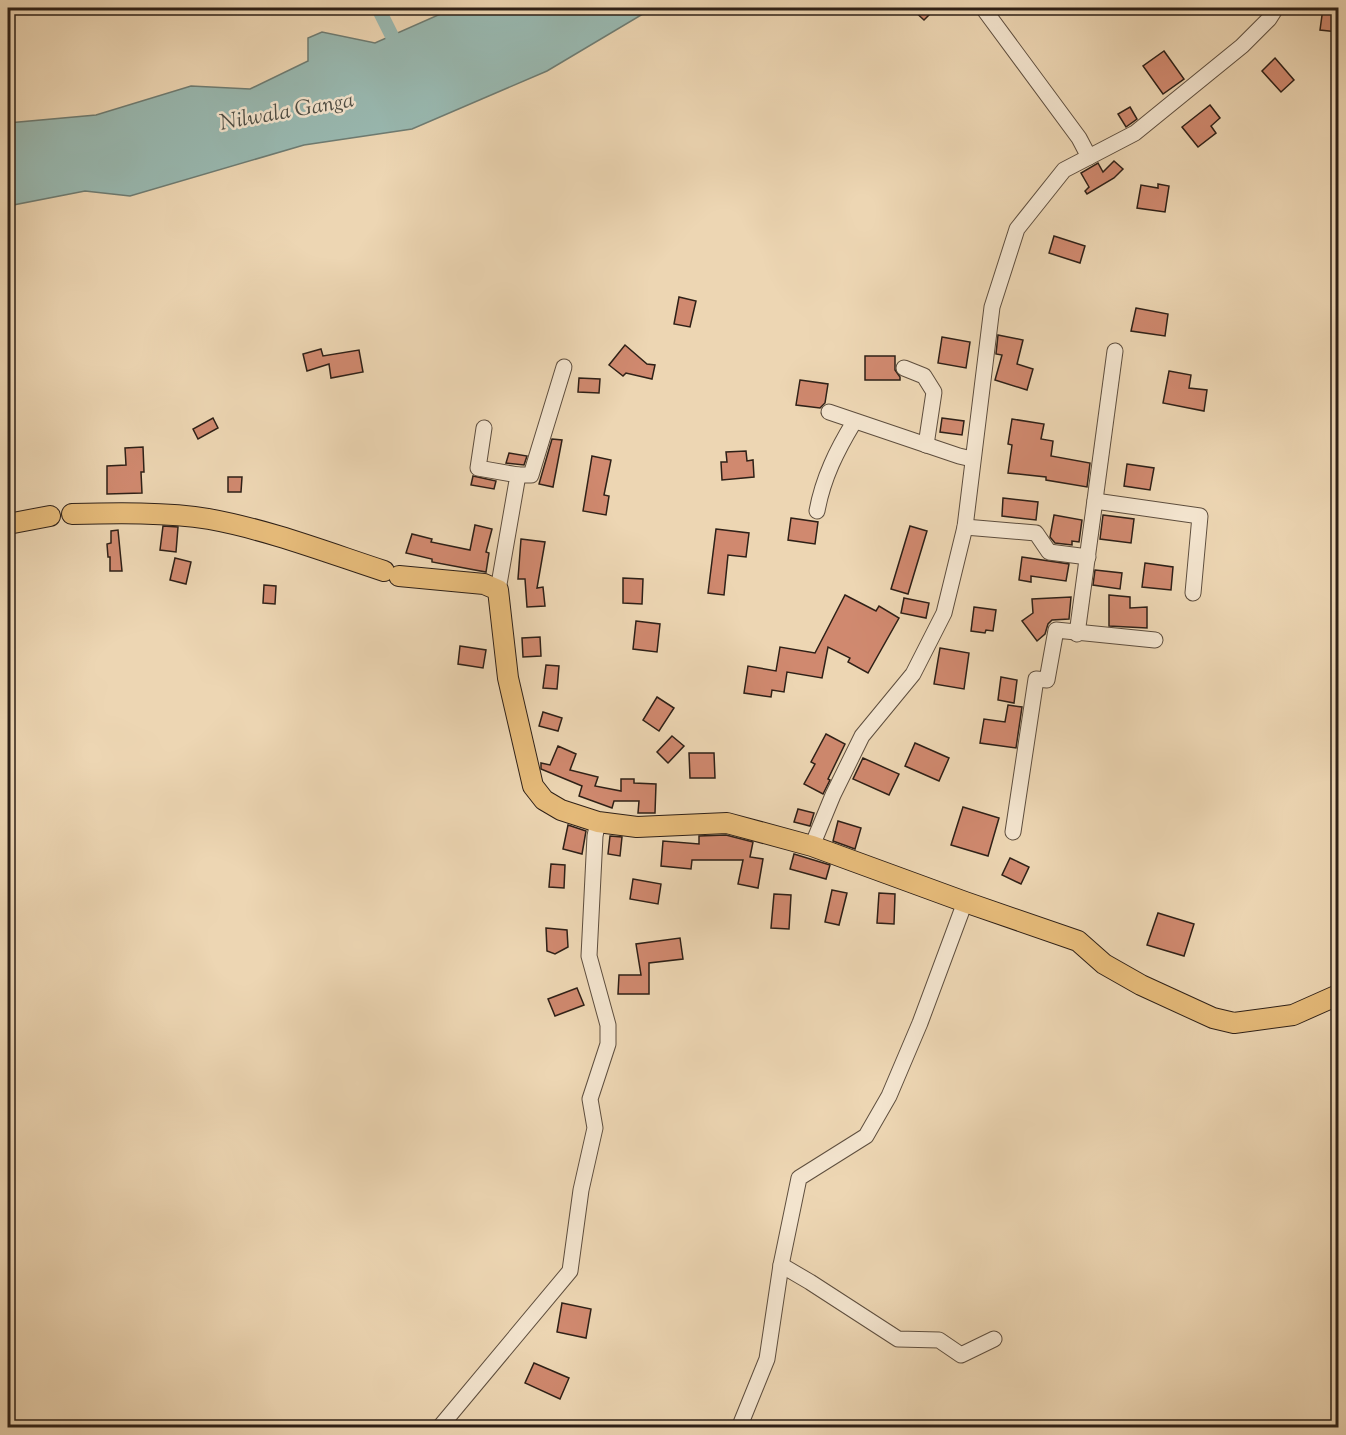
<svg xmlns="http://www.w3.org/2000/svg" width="1346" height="1435" font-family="'Sorts Mill Goudy',serif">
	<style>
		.water { fill: #99b9b1; stroke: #6e7c73; stroke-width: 1.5 }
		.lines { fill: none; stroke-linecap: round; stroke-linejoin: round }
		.canal { stroke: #99b9b1; stroke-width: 14 }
		.building { fill: #d0896f; stroke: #2e2017; stroke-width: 1.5 }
		.minor-casing { stroke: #5e4e3e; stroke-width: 17 }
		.major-casing { stroke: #2e2017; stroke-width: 22 }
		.minor { stroke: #f3e4ce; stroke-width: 15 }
		.major { stroke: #e6bb7a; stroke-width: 20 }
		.labels { text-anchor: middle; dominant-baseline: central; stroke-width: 5; stroke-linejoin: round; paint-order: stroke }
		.water-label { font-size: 22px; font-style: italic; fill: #4e4e45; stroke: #f3e4ce }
	</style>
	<rect width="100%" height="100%" fill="#edd6b3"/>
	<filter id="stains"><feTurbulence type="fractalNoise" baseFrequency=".00333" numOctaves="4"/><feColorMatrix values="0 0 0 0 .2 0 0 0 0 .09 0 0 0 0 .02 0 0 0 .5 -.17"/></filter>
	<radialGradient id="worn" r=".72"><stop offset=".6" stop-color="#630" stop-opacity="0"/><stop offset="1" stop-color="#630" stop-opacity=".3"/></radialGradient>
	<path class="water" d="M454,8h199l-106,63 -135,58 -108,16 -174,51 -45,-5 -77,15v-83l88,-8 95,-29 59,3 58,-28v-23l14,-6 53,11z"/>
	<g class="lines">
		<path class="canal" d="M378,8l22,44"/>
	</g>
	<g class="building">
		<path d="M911,8h25l-12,12z"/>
		<path d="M1323,8h15v24l-18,-2z"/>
		<path d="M1164,51l20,28 -21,15 -20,-28z"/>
		<path d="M1275,58l19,22 -13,12 -19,-21z"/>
		<path d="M1210,105l10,13 -9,8 5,7 -18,14 -16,-20z"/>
		<path d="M1130,107l7,12 -11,8 -8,-13z"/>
		<path d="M1114,161l9,8 -9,9 -27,16 -2,-3 4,-4 -8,-14 17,-10 5,9z"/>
		<path d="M1158,184l11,2 -4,26 -28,-4 4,-23 17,3z"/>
		<path d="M1054,236l31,10 -5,17 -31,-10z"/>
		<path d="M679,297l17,4 -6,26 -16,-3z"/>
		<path d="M1136,308l32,6 -3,22 -34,-5z"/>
		<path d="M998,335l25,5 -6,24 16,5 -6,21 -32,-10 7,-25 -6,-1z"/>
		<path d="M942,337l28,5 -4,26 -28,-5z"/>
		<path d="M625,345l22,19 8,1 -3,14 -26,-6 -3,3 -14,-11z"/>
		<path d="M321,349l2,7 36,-6 4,22 -32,6 -2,-14 -22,7 -4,-17z"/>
		<path d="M865,356h30v14l5,7v3h-35z"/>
		<path d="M1169,371l22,4 -2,13 18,2 -3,21 -41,-8z"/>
		<path d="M579,378l21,1 -1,14 -21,-1z"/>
		<path d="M800,380l28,4 -3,19 -5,5 -24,-3z"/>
		<path d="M213,418l5,10 -20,11 -5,-10z"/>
		<path d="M942,418l22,3 -2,14 -22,-3z"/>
		<path d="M1012,419l32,5 -3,15 12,2 -2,15 39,7 -3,24 -41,-7v-3l-38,-4 4,-28 -4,-1z"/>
		<path d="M552,439l10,1 -9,47 -14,-3z"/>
		<path d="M143,447l1,25h-3l1,21 -35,1v-28l19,-1 -1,-17z"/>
		<path d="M746,451l1,10 6,-1 1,17 -32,3 -1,-18h6l-1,-10z"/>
		<path d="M509,453l18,3 -3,9 -18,-2z"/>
		<path d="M592,456l19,4 -7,35 5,1 -3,19 -23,-4z"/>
		<path d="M1127,464l27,4 -4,22 -26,-4z"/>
		<path d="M473,476l23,5 -2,8 -23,-4z"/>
		<path d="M228,477h14l-1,15h-13z"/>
		<path d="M1003,498l35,4 -2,18 -34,-4z"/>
		<path d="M1054,515l28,5 -3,22 -7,-1v4l-17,-2 -5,-6z"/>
		<path d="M1103,515l31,4 -3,24 -31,-4z"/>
		<path d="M791,518l27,4 -3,22 -27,-4z"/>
		<path d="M475,525l17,4 -6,23 3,1 -3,19 -54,-10v-3l-26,-6 6,-19 20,5 -1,3 39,8z"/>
		<path d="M163,526l15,1 -2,25 -16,-2z"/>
		<path d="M910,526l17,5 -19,63 -17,-5z"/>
		<path d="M716,529l33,4 -3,24 -18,-2 -4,40 -16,-2z"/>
		<path d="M118,530l4,41h-12v-14h-2l-1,-13 4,-1v-12z"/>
		<path d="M521,539l24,3 -8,46 6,-1 2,19 -18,1 -2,-28h-7z"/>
		<path d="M1022,557l47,7 -3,17 -35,-5v6l-12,-2z"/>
		<path d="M175,558l16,4 -5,22 -16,-4z"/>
		<path d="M1145,563l28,4 -2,23 -29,-3z"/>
		<path d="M1095,570l27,3 -2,16 -27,-4z"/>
		<path d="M623,578l20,1 -1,25 -19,-1z"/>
		<path d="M264,585l12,1 -1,18 -12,-1z"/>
		<path d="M845,595l31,16 3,-5 20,12 -31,55 -20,-11 2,-4 -22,-11 -6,31 -35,-6 -3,20 -12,-2 -1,7 -27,-4 4,-27 28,5 4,-24 35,6z"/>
		<path d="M1109,595l21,2v11l17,-1v21l-38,-2z"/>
		<path d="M1071,597l-2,22 -17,1 -4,4 -3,10 -8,7 -15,-20 11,-8 -1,-14z"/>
		<path d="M904,598l25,5 -3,15 -25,-5z"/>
		<path d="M974,607l22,3 -3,21 -7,-1 -1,3 -14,-2z"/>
		<path d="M636,621l24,3 -3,28 -24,-3z"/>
		<path d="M540,637l1,19 -18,1 -1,-19z"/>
		<path d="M460,646l26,4 -3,18 -25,-4z"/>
		<path d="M940,648l29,5 -5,36 -30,-5z"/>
		<path d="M546,665l13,1 -2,23 -14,-1z"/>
		<path d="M1001,677l16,3 -3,23 -16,-3z"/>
		<path d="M657,697l17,11 -15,23 -16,-11z"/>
		<path d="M1008,705l14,2 -6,41 -36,-5 4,-24 21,3z"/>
		<path d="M543,712l19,6 -4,13 -19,-5z"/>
		<path d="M826,734l19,10 -17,35 2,1 -7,14 -19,-10 11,-20 -4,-2z"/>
		<path d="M672,736l12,10 -16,17 -11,-11z"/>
		<path d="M915,743l34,15 -10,23 -34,-15z"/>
		<path d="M558,746l18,8 -6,16 28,7 -3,9 26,5v-12h13v4l22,1 -1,29h-17l1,-12h-25l-2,7 -33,-12 3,-10 -41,-17v-6l9,2z"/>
		<path d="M689,753h25l1,25h-25z"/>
		<path d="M863,758l36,16 -10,21 -36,-16z"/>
		<path d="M963,807l36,11 -11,38 -37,-11z"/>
		<path d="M798,809l16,4 -4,13 -16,-4z"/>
		<path d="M838,821l23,7 -6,21 -22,-8z"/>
		<path d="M568,825l18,6 -4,23 -19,-5z"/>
		<path d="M726,835l27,7 -3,15 13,2 -5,29 -20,-4 5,-24h-51l-1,9 -30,-3 2,-25 36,3v-8z"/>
		<path d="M610,836l12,1 -2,19 -12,-2z"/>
		<path d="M794,854l36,11 -4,14 -36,-10z"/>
		<path d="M1010,858l19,9 -8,17 -19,-9z"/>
		<path d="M551,864l14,1 -1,23 -15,-1z"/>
		<path d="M633,879l28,5 -3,20 -28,-5z"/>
		<path d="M832,890l15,3 -8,32 -14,-3z"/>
		<path d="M879,893l16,1 -1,30 -17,-1z"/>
		<path d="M774,894l17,1 -2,34 -18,-1z"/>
		<path d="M1158,913l36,11 -10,32 -37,-11z"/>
		<path d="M546,928l21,2 1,17 -13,7 -8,-3z"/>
		<path d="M680,938l3,21 -34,4v31h-31l1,-19h22l-5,-31z"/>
		<path d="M577,988l7,17 -29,11 -7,-17z"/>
		<path d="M562,1303l29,6 -5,29 -29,-6z"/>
		<path d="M534,1363l35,15 -9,21 -35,-16z"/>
	</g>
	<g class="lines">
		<defs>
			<g id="minor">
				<path d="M983,8l96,130 10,19"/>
				<path d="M904,368l20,8 10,16 -8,53"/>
				<path d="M829,412l130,44 13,3"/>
				<path d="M484,428l-6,40 40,7 -20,115"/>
				<path d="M518,475h13l33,-108"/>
				<path d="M1095,501l105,15 -7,77"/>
				<path d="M817,511c6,-33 20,-61 37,-89"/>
				<path d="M965,527l71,6 13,19 39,5"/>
				<path d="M1077,634l38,-283"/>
				<path d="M1013,832l23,-153 11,1 9,-50 99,10"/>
				<path d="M812,846l21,-51 29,-59 51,-62 31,-61 21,-86 27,-220 25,-78 47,-59 71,-37 107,-87 27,-27 7,-11"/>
				<path d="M781,1265l29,17 88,57 41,1 22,15 33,-16"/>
				<path d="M439,1428l131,-157 11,-81 14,-62 -5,-29 18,-55v-19l-19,-69 6,-120 3,-14"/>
				<path d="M739,1428l28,-69 14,-94 18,-87 67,-42 23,-40 31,-73 45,-121"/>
			</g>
			<g id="major">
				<path d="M72,514c43,-1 95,-2 137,5 60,11 117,33 175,52"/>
				<path d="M8,524l42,-8"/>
				<path d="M399,576l85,8 14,6 10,88 25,108 11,14 17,10 37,12 39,5 90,-4 85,23 153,56 113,39 26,23 37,21 72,33 21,5 59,-8 45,-20"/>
			</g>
		</defs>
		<use href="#minor" class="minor-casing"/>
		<use href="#major" class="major-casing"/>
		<use href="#minor" class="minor"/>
		<use href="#major" class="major"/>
	</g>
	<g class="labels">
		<g class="water-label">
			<text transform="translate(287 113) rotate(-10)">Nilwala Ganga</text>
		</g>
	</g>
	<rect width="1346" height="1435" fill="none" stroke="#edd6b3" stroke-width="30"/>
	<rect x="9" y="9" width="1328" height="1417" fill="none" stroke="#2e2017" stroke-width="3"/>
	<rect x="15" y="15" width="1316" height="1405" fill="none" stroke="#2e2017" stroke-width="1.5"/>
	<rect width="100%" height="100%" filter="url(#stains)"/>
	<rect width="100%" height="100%" fill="url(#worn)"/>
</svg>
